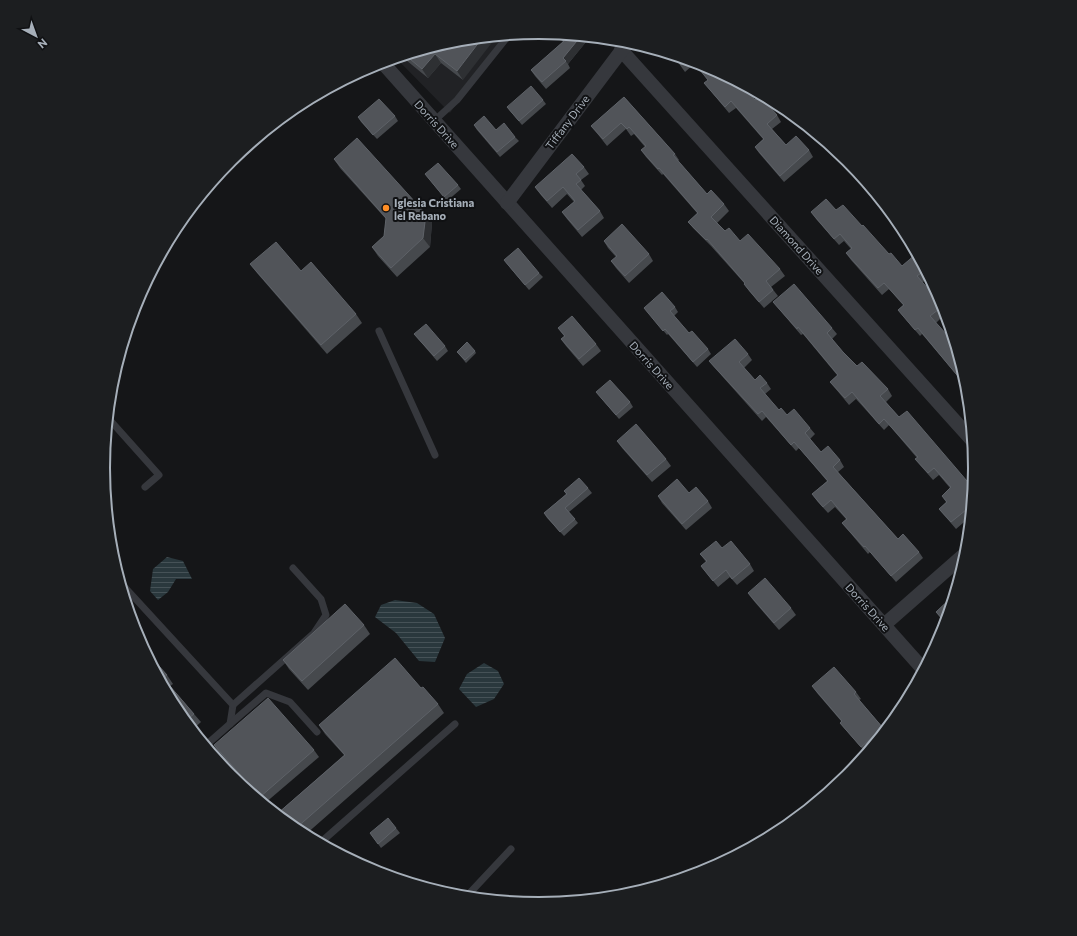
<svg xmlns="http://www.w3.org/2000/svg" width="1077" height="936" font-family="Commissioner,sans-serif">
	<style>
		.built { fill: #212225 }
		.water { fill: url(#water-rules) }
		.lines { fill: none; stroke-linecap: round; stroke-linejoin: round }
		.service { stroke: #36383d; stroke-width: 7 }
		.minor { stroke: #36383d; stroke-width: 14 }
		.wall { fill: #46494d }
		.shaded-wall { fill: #2e3033 }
		.building { fill: #515459; stroke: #5e6268 }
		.poi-dot { fill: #ff8e26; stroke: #101113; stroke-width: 1.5 }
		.labels { text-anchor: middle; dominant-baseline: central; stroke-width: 4; stroke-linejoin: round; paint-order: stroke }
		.street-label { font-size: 11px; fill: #a6afb9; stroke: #101113 }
		.poi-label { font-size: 11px; font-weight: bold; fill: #a6afb9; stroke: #101113; text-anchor: start }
		.rim { fill: none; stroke: #a6afb9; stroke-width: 2 }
	</style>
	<defs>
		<pattern id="water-rules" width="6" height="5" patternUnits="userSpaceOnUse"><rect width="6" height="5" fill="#2a383d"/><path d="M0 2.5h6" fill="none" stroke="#465257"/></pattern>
	</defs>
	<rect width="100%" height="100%" fill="#151618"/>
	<path class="built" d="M506,35l-56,78 -54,-55 58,-18z"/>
	<g class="water">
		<path d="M167,557l16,4 9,18h-16l-8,13 -10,8 -8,-9 3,-22z"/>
		<path d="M395,600l22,3 17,11 11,24 -10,24 -16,-1 -23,-28 -21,-16 6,-12z"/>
		<path d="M484,663l14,8 6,13 -10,15 -18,8 -17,-18 8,-15z"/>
	</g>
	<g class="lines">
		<g class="service">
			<path d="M434,121l23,-21 52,-65"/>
			<path d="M379,331l56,124"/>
			<path d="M107,420l2,-1 50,56 -14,12"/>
			<path d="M120,582l113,123 -3,19 -25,22"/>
			<path d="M233,705l81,-72 12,-18 -5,-16 -28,-31"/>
			<path d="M230,724l36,-31 24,9 27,30"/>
			<path d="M320,843l135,-119"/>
			<path d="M466,897l45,-48"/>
		</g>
		<g class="minor">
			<path d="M621,50l351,390"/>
			<path d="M382,62l541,607"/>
			<path d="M507,203l121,-161"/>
			<path d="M884,625l82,-72"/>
		</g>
	</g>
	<g class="wall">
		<path d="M560,34l30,3 -22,27 2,4 -24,21 -11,-13 -4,-6 32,-28 -5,-6z"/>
		<path d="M454,40l9,40 -22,-17 -13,15 -27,-22z"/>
		<path d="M672,55l34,10 49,35 22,15 4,7 -9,7 14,16 23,5 4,7 -29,25 -25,-29 -4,-6 8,-8 -27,-31 -7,5 -25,-30 4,-3 -14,-16 -9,8 -8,-11z"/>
		<path d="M624,97l51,57 4,6 -1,1 29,33 17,10 5,7 -12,12 8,8 15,10 40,28 5,7 -14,11 7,9 -14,12 -15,-17 -5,-7h1l-34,-38 -18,-18 -5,-6 9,-9 -34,-39 -1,1 -16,-18 -5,-7 4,-3 -11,-13 -3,2 -5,-7 -19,17 -11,-14 -5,-6z"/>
		<path d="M543,100l3,4 -24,21 -15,-18z"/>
		<path d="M395,116l3,5 -21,18 -16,-17 -3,-5z"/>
		<path d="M474,125l22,5 19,7 4,4 -19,16 -23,-27z"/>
		<path d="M334,159l92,55 6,9 -2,24 -33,30 -19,-21 -6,-9 12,-11 2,-17 -46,-51z"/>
		<path d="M584,167l5,7 -8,6 4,6 -4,4 19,21 4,7 -22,19 -15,-18 -5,-7 12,-10 -7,-8 -15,14 -12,-14 -5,-7z"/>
		<path d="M425,174l33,11 3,4 -14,12z"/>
		<path d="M836,210l26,16 27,28 13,12 14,-12 13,23 -7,6 21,23 2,8 -9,9 30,60 1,4 -45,-53 -2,2 -17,-20 -5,-6 5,-5 -14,-16 -7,6 -31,-35 -5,-7 5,-4 -7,-8 -5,4 -23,-26 -5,-7z"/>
		<path d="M604,241l45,13 4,7 -24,22 -13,-15 -5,-7 5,-4 -8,-9z"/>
		<path d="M504,260l35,13 4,4 -14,13 -22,-26z"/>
		<path d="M250,264l51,7 55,43 6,9 -35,31 -70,-81z"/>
		<path d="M773,302l59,26 5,6 -5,5 11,13 14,14 31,23 4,7 -6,6 13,15 74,71 -3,29 -14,12 -12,-14 -5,-6 7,-7 -4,-6 8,-8 -11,-13 -6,5 -13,-15 -5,-6 2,-1 -28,-33 -5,5 -28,-31 -7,6 -14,-17 -5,-6 7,-7 -34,-41 -2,1 -23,-27z"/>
		<path d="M675,307l3,5 -4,4 15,17 19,16 3,5 -14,13 -29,-33 -1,1 -23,-27z"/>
		<path d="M558,328l38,16 5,7 -18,15 -17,-20 -5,-7 3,-3z"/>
		<path d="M414,334l31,12 3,5 -11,10z"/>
		<path d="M475,351l1,2 -10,10 -9,-11z"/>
		<path d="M748,354l4,6 -8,8 11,12 12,3 4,6 -6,5 14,16 31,18 5,6 -5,5 11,13 19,8 4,7 -6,5 60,67 21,13 4,6 -27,24 -26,-30 -2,2 -21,-25 -5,-6 4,-4 -11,-12 -7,6 -11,-12 -5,-7 15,-13 -28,-33 -3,3 -30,-34 -4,4 -48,-54 -5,-6z"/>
		<path d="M596,392l34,10 3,5 -14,12z"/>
		<path d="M617,441l49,18 5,7 -19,16 -30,-34z"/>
		<path d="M588,488l4,5 -23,19 9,11 -14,13 -17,-18 -3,-5 22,-19 -2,-3z"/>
		<path d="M689,493l19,8 4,7 -26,22 -24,-27 -4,-7z"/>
		<path d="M722,548l28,16 4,7 -17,14 -7,-8 -12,10 -17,-21 5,-4 -6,-8z"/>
		<path d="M748,593l43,15 5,7 -17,15 -26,-30z"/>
		<path d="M953,596l-8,27 -9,-11z"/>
		<path d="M364,625l6,9 -62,56 -19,-21 -6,-9z"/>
		<path d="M142,647l25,28 6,9 -3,2 24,28 7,8 -9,8 -16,-20z"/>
		<path d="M812,686l44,6 5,7 -2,1 26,30 -19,23 -21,-24 -5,-6 1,-2 -24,-28z"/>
		<path d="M421,688l17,16 6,9 -139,122 -9,-5 -19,-16 67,-59 -19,-21 -6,-9z"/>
		<path d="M214,745l100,5 5,7 -55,47 -46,-52z"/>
		<path d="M396,828l4,5 -19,15 -11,-15z"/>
	</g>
	<g class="shaded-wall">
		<path d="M497,36l-34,44 -6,-9 26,-34z"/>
		<path d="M581,36l9,1 -22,27 -5,-6z"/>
		<path d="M435,54l6,9 -13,15 -6,-9z"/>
		<path d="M426,214l6,9 -2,24 -7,-9z"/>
	</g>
	<g class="building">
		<path d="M560,34l21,2 -18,22 3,3 -24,21 -11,-12 33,-29 -6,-5z"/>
		<path d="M483,37l-26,34 -22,-17 -13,15 -17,-14 49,-15z"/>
		<path d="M672,55l15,5 -6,5z"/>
		<path d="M693,61l13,4 14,8 5,6 2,-2 16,8 12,15 5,-4 17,19 -10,9 19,21 10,-9 13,14 -29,26 -25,-29 9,-8 -33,-38 -6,6 -21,-24 4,-3z"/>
		<path d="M531,86l12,14 -24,21 -12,-14z"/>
		<path d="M624,97l51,57 -2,1 34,39 4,-4 13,14 -13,13 14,14 4,-3 11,13 8,-7 32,35 -14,12 7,9 -14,12 -15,-18 1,-1 -38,-44 -1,1 -18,-18 10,-9 -39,-45 -1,1 -17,-19 5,-4 -17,-19 -2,2 -6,-6 -18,16 -12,-13z"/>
		<path d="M379,99l16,17 -22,19 -15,-18z"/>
		<path d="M484,116l12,14 8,-7 11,14 -18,15 -23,-27z"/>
		<path d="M357,138l69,76 -3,24 -32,30 -19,-21 12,-11 2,-18 -52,-59z"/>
		<path d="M572,154l12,13 -8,7 5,6 -5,4 24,27 -22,19 -16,-18 13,-11 -12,-14 -16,14 -12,-14z"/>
		<path d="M438,163l20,22 -14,12 -19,-23z"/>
		<path d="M826,199l10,11 7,-5 19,21 1,-1 26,29 2,-1 11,13 14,-12 9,16 -8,6 26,30 -13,10 18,20 3,-3 15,53 -48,-58 -3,2 -17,-20 6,-5 -20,-22 -6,5 -32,-35 6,-5 -12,-14 -6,5 -23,-27z"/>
		<path d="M622,224l27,30 -24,22 -14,-15 6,-5 -13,-15z"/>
		<path d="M276,242l25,29 10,-9 45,52 -35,31 -71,-81z"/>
		<path d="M518,248l21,25 -14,12 -21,-25z"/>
		<path d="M794,284l38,44 -5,5 16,19 14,14 5,-4 26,27 -8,7 19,21 8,-6 66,77 -2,18 -20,16 -12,-13 8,-7 -5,-6 9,-9 -17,-19 -6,5 -13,-14 3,-2 -34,-38 -5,5 -27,-32 -7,6 -15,-16 8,-7 -40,-48 -1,2 -24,-27z"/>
		<path d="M662,292l13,15 -5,4 19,22 3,-2 16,18 -15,13 -28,-33 -2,2 -19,-23z"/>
		<path d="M572,316l24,28 -17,15 -18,-20 4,-3 -7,-8z"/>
		<path d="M426,324l19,22 -11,10 -20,-22z"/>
		<path d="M735,339l13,15 -9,8 16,18 5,-5 7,8 -7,5 19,22 2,-2 6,7 7,-6 16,19 -5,5 16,19 7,-6 12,14 -7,7 65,72 5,-5 16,18 -28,24 -26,-30 -1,1 -22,-24 5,-4 -16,-19 -8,7 -11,-13 16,-13 -34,-39 -3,3 -29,-34 -4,3 -49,-53z"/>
		<path d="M467,342l8,9 -10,9 -8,-8z"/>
		<path d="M610,380l20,22 -14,13 -20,-23z"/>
		<path d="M636,424l30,35 -19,16 -30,-34z"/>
		<path d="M579,478l9,10 -23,20 10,11 -15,13 -16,-19 23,-19 -3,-3z"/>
		<path d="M677,479l12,14 7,-6 12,14 -26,23 -24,-28z"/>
		<path d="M716,541l6,7 9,-7 19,23 -18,15 -6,-9 -13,11 -12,-15 6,-5 -7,-7z"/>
		<path d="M765,578l26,30 -17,15 -26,-30z"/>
		<path d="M953,596l-8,26 -9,-10z"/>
		<path d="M345,604l19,21 -62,56 -19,-21z"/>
		<path d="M142,647l25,28 -4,3 31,36 -9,7 -9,-11z"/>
		<path d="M395,658l26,30 2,-1 15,17 -143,125 -18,-15 68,-59 -26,-30z"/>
		<path d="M834,667l22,25 -2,2 29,34 -22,19 -21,-24 2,-2 -30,-35z"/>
		<path d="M268,698l46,52 -54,47 -46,-52z"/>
		<path d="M388,818l8,10 -18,16 -8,-11z"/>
	</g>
	<circle class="poi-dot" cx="386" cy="208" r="4"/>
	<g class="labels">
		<g class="street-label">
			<text transform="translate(567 122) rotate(-53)">Tiffany Drive</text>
			<text transform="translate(437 124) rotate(48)">Dorris Drive</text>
			<text transform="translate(797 245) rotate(48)">Diamond Drive</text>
			<text transform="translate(652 365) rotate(48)">Dorris Drive</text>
			<text transform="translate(868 607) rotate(48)">Dorris Drive</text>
		</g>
		<g class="poi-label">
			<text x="394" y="202">Iglesia Cristiana<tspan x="394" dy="13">lel Rebano</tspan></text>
		</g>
	</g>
	<path d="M0 0H1077V936H0ZM110 468a429 429 0 1 1 858 0a429 429 0 1 1-858 0Z" fill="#1c1e20" fill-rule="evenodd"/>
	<path class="rim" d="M110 468a429 429 0 1 1 858 0a429 429 0 1 1-858 0Z"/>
	<g transform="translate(36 36) rotate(139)" stroke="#101113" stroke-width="3" paint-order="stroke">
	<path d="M0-3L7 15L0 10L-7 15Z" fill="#a6afb9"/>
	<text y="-6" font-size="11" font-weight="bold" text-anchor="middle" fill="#a6afb9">N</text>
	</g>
</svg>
